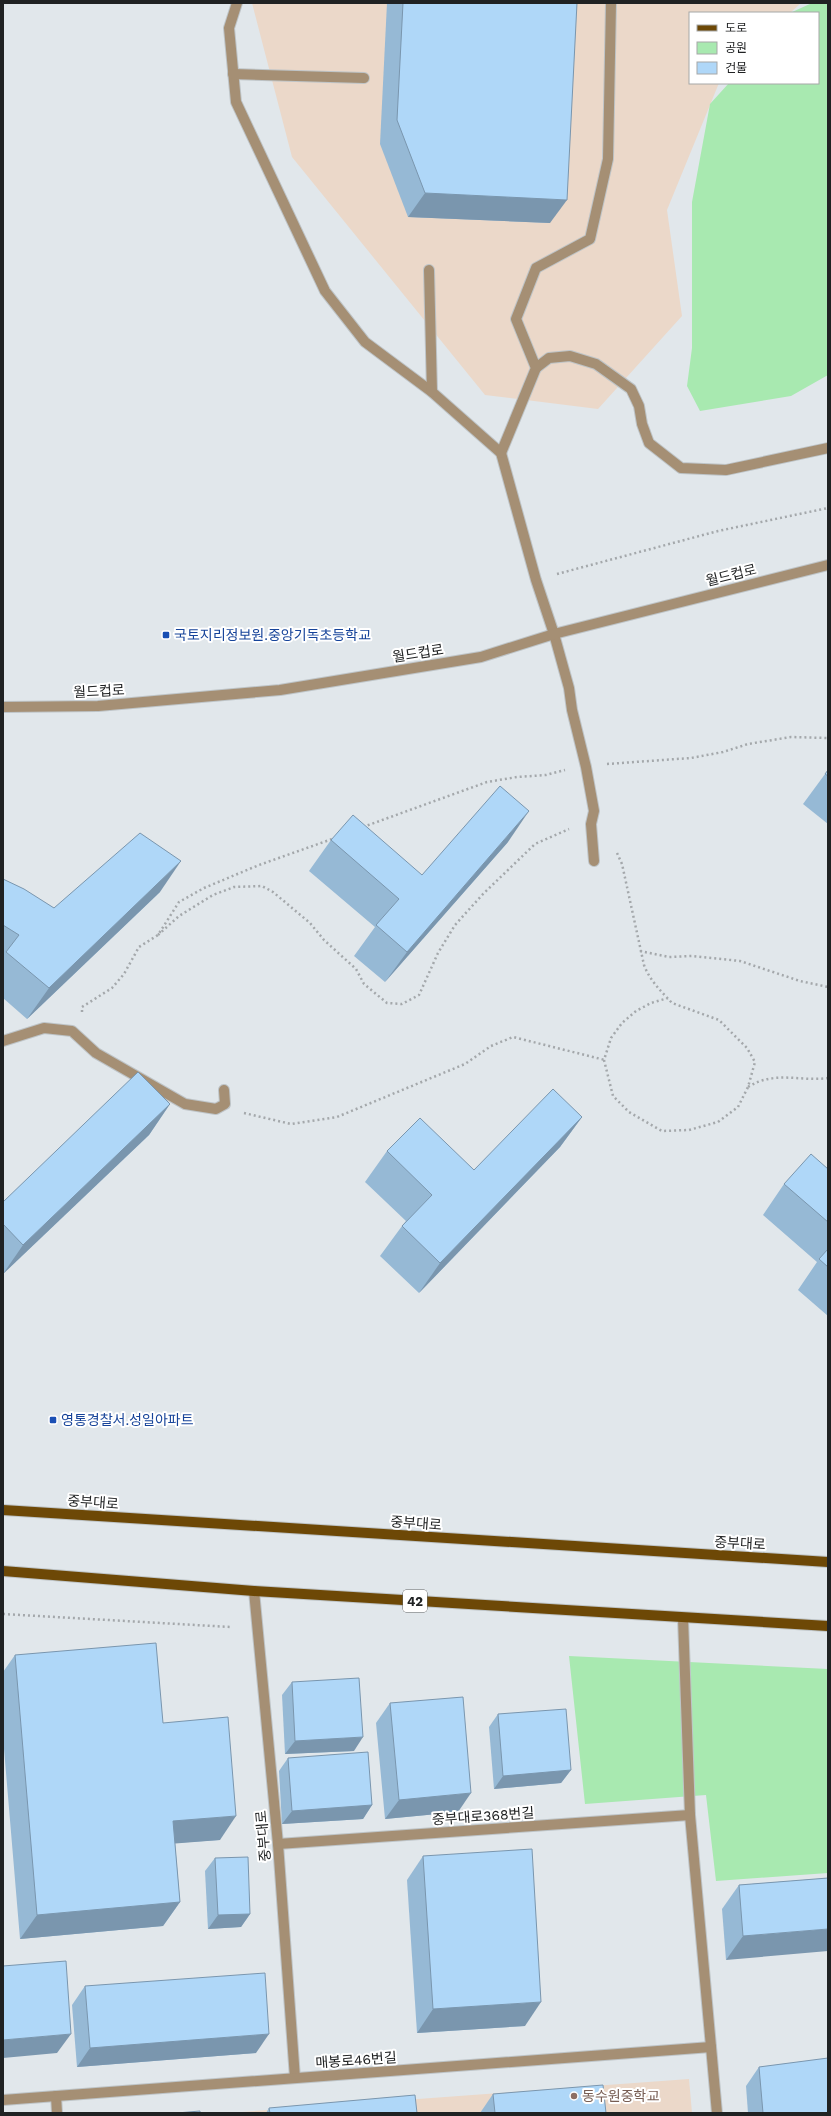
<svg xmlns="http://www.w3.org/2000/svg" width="831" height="2116" font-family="'Work Sans','Noto Sans KR',sans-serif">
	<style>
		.education { fill: #ebd8c9 }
		.green { fill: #a8e9b0 }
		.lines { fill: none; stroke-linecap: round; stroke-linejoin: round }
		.minor-casing { stroke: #bec4c7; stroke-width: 12 }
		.major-casing { stroke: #bec4c7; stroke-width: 12 }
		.path { stroke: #a4a8ab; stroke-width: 2.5; stroke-dasharray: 2 3; stroke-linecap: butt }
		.minor { stroke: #a58f74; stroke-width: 10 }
		.major { stroke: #6d4806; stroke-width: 10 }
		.wall { fill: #96b9d5 }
		.shaded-wall { fill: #7a96ae }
		.building { fill: #afd7f8; stroke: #7a96ae }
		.transit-dot { fill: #1a4fb4; stroke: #fff; stroke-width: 1.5 }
		.education-dot { fill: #8d6e63; stroke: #fff; stroke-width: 1.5 }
		.labels { text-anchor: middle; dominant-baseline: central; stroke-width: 4; stroke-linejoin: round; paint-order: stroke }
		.shield { fill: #fff; stroke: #636465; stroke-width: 1 }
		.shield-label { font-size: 13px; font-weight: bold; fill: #202223 }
		.street-label { font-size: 14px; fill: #202223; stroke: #fff }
		.transit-label { font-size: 14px; fill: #164399; stroke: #fff; text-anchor: start }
		.education-label { font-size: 14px; fill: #785e54; stroke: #fff; text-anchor: start }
	</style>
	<rect width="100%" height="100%" fill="#e1e7eb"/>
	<g class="education">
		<path d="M252,3h549l-11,10h-100v70h29l-52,127 15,106 -84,93 -113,-14 -193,-238z"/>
		<path d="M689,2079l3,34h-464z"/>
	</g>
	<g class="green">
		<path d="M812,3h16v372l-37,21 -91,15 -13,-25 5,-38v-146l18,-98 19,-21h89v-70h-28z"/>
		<path d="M569,1656l259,13v204l-112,8 -10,-86 -121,9z"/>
	</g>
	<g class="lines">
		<defs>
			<g id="minor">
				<path d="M237,3l-8,25 7,74 89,189 40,51 67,50 69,61 35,127 18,54 15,54 3,22 14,57 8,44 -3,13 3,37"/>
				<path d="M233,74l131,4"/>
				<path d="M429,270l3,122"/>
				<path d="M536,368l13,-10 21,-2 26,8 35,25 8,17 3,18 7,19 32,25 45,2 102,-22"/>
				<path d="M501,453l35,-85 -20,-49 20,-51 54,-29 18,-80 3,-156"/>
				<path d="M3,707l95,-1 182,-16 201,-33 73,-23 274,-69"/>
				<path d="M3,1041l41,-13 28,3 24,22 89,51 31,5 9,-5 -1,-14"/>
				<path d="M254,1591l24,253 17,234"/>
				<path d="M683,1618l7,197 27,298"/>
				<path d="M278,1844l412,-29"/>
				<path d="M56,2096l1,17"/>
				<path d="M3,2100l708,-53"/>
			</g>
			<g id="major">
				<path d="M3,1510l825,52"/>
				<path d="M3,1571l251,20 574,35"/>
			</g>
		</defs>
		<use href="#minor" class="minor-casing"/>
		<use href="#major" class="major-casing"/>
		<g class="path">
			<path d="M557,574l161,-43 110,-23"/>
			<path d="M607,764l84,-6 32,-6 25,-8 43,-7 37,1"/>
			<path d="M363,827l124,-45 30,-5 29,-2 19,-5"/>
			<path d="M617,853l5,11 22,101c6,16 17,26 28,38l47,17 28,28 8,14 -7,25 -10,20 -20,15 -29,8 -27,1 -33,-19 -16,-16 -9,-36 7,-22 11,-15 14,-12 15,-8 17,-5"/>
			<path d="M158,935l21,-19 34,-21 21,-8 28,-1 11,6 37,31 14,17 32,29 8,15 23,19 15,1 17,-9 19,-42 17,-28 28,-31 52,-50 34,-15"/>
			<path d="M640,951l29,6 23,-1 48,5 60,20 28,6"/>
			<path d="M82,1012v-5l30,-19 12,-14 15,-27 19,-12 21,-33 25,-14 55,-23 76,-27"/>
			<path d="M748,1087c27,-17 52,-5 80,-9"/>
			<path d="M244,1113l47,11 46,-7 128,-53 26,-18 22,-9 92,23"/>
			<path d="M3,1614l227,13"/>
		</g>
		<use href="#minor" class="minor"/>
		<use href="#major" class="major"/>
	</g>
	<g class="wall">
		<path d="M387,3h190l-27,220 -142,-6 -28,-73z"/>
		<path d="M828,770v54l-25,-20z"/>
		<path d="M331,840l91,35 86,-33 -123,140 -31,-26 21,-29 -66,-56z"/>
		<path d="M3,879l51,29 106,-16 -133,127 -24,-21z"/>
		<path d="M170,1104l-21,31 -146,139v-72z"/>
		<path d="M582,1117l-22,30 -141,146 -39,-37 22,-30 4,-5 -41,-39 22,-31 87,19z"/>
		<path d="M828,1169v147l-30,-26 19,-28 -54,-47 21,-31z"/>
		<path d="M15,1655l148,68 57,117 -45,3 5,59 -17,24 -143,13 -17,-202v-65z"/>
		<path d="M292,1682l62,69 -69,3 -3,-59z"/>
		<path d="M390,1703l68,109 -73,7 -9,-96z"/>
		<path d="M498,1714l73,56 -10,13 -67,6 -5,-62z"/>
		<path d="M288,1758l84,47 -9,14 -81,5 -3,-53z"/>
		<path d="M423,1856l102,170 -108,7 -10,-153z"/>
		<path d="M215,1858l35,56 -9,13 -33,2 -3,-58z"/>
		<path d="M828,1878l-102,82 -4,-51 17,-24z"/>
		<path d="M85,1986l171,67 -179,14 -5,-62z"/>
		<path d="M759,2067l69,46h-80l-2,-27z"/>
		<path d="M493,2094l113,19h-126z"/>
		<path d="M269,2108l148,5h-151z"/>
	</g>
	<g class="shaded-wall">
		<path d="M425,193l142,7 -17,23 -142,-6z"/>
		<path d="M529,811l-21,31 -123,140 22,-30z"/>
		<path d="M181,861l-21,31 -133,127 22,-31z"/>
		<path d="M170,1104l-21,31 -146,139 20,-29z"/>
		<path d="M582,1117l-22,30 -141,146 21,-30z"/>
		<path d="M363,1737l-9,14 -69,3 10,-13z"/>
		<path d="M571,1770l-10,13 -67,6 9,-13z"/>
		<path d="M471,1793l-13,19 -73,7 14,-19z"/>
		<path d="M372,1805l-9,14 -81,5 10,-13z"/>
		<path d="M236,1816l-16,24 -64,5 17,-24z"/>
		<path d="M180,1902l-17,24 -143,13 17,-24z"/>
		<path d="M250,1914l-9,13 -33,2 10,-14z"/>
		<path d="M828,1929v22l-102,9 17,-24z"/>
		<path d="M541,2002l-16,24 -108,7 16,-24z"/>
		<path d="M71,2034l-14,19 -54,5v-18z"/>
		<path d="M269,2034l-13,19 -179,14 13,-19z"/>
	</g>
	<g class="building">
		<path d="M403,3h174l-10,197 -142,-7 -28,-73z"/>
		<path d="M828,770v6l-3,-2z"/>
		<path d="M500,786l29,25 -122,141 -31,-27 23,-26 -68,-59 22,-25 69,60z"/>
		<path d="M140,833l41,28 -132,127 -43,-36 13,-17 -16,-10v-46l21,10 30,19z"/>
		<path d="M138,1072l32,32 -147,141 -20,-21v-22z"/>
		<path d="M553,1089l29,28 -142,146 -38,-37 30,-31 -45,-44 33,-33 54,52z"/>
		<path d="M811,1154l17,15v53l-44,-38z"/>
		<path d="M828,1249v18l-9,-8z"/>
		<path d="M156,1643l7,80 65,-6 8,99 -63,5 7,81 -143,13 -22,-260z"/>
		<path d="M359,1678l4,59 -68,4 -3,-59z"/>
		<path d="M463,1697l8,96 -72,7 -9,-97z"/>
		<path d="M566,1709l5,61 -68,6 -5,-62z"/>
		<path d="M368,1752l4,53 -80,6 -4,-53z"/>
		<path d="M532,1849l9,153 -108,7 -10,-153z"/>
		<path d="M248,1857l2,57 -32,1 -3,-57z"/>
		<path d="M828,1878v51l-85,7 -4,-51z"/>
		<path d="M66,1961l5,73 -68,6v-74z"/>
		<path d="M265,1973l4,61 -179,14 -5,-62z"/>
		<path d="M828,2058v55h-65l-4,-46z"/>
		<path d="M603,2085l3,28h-111l-2,-19z"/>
		<path d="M415,2095l2,18h-147l-1,-5z"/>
		<path d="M200,2111v2h-23z"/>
	</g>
	<g class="transit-dot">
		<rect x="162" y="631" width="8" height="8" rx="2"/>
		<rect x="49" y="1416" width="8" height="8" rx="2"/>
	</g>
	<circle class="education-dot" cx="574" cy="2096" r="4"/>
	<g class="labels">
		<rect class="shield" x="403" y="1590" width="24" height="22" rx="3"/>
		<g class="shield-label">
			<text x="415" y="1601">42</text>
		</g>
		<g class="street-label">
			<text transform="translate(731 575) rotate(-14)">월드컵로</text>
			<text transform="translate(418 653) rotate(-9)">월드컵로</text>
			<text transform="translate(99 691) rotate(-3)">월드컵로</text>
			<text transform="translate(93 1502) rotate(4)">중부대로</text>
			<text transform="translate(416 1523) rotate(4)">중부대로</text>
			<text transform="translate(740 1543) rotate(3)">중부대로</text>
			<text transform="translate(483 1816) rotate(-4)">중부대로368번길</text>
			<text transform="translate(263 1836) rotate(-95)">중부대로</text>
			<text transform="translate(356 2060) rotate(-4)">매봉로46번길</text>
		</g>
		<g class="transit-label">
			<text x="174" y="635">국토지리정보원.중앙기독초등학교</text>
			<text x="61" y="1420">영통경찰서.성일아파트</text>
		</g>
		<g class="education-label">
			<text x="582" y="2096">동수원중학교</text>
		</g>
	</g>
	<rect width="831" height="2116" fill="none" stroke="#202223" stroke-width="8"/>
	<rect x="689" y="12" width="130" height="72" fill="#ffffff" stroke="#a6a7a7"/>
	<rect x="697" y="25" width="20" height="6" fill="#6d4806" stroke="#a6a7a7"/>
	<text x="725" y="32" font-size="12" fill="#202223">도로</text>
	<rect x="697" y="42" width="20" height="12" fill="#a8e9b0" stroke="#a6a7a7"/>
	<text x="725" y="52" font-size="12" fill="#202223">공원</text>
	<rect x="697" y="62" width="20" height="12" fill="#afd7f8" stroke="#a6a7a7"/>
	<text x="725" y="72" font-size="12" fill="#202223">건물</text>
</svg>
